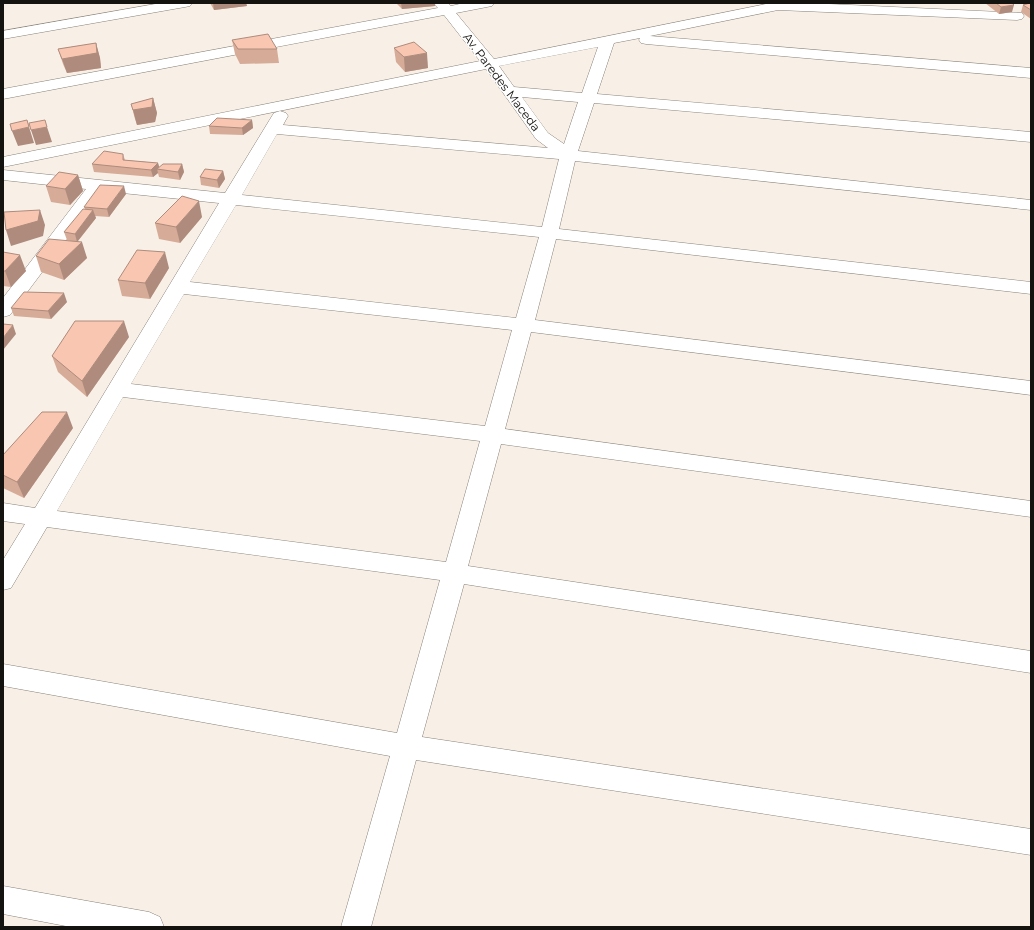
<svg xmlns="http://www.w3.org/2000/svg" width="1034" height="930" font-family="Montserrat,sans-serif">
	<style>
		.lines { fill: none; stroke-linecap: round; stroke-linejoin: round }
		.minor-casing { stroke: #888179; stroke-width: 1 }
		.minor { fill: #fff; fill-rule: evenodd }
		.wall { fill: #d6ab98 }
		.shaded-wall { fill: #ae8b7c }
		.building { fill: #f9c7b1; stroke: #ae8b7c }
		.labels { text-anchor: middle; dominant-baseline: central; stroke-width: 3; stroke-linejoin: round; paint-order: stroke }
		.far-street-label { font-size: 12px; fill: #151310; stroke: #fff }
	</style>
	<rect width="100%" height="100%" fill="#f8f0e7"/>
	<g class="lines">
		<defs>
			<g id="minor">
				<path d="M161,3h31l-2,3 -5,1 -182,32v-8z"/>
				<path d="M434,3h14l3,3 13,-3h30l-2,3 -36,7 38,46 277,-56h36l215,10 2,3 -2,3 -5,1 -239,-10 -128,26 381,32v10l-385,-34 -5,-1 -2,-3 1,-2 -26,5 -17,51 434,38v10l-437,-39 -16,48 453,49v10l-456,-49 -16,68 472,53v12l-475,-55 -21,81 496,61v14l-500,-63 -26,97 526,72v16l-530,-73 -33,122 563,85v22l-567,-89 -42,153 609,92v26l-615,-95 -45,167h-30l49,-171 -387,-70v-22l394,69 43,-153 -393,-53 -36,61 -8,2v-30l22,-36 -22,-3v-18l32,5 184,-305 -116,-12 -93,124 -7,2v-19l83,-109 -83,-9v-10l222,23 47,-77 2,-3 6,-2 6,2 2,3 -5,9 265,23 -12,-9 -50,-70 -483,98v-10l477,-96 -36,-46 -441,84v-10l435,-81zM598,47l-16,46 -68,-6 -15,-21zM522,97l56,5 -14,42 -16,-11zM277,134l282,25 -17,68 -300,-32zM236,205l303,32 -23,81 -326,-36zM184,294l328,36 -27,96 -354,-42zM123,397l357,44 -34,121 -389,-51z"/>
				<path d="M3,886l146,26 11,5 4,10h-93l-68,-13z"/>
			</g>
		</defs>
		<use href="#minor" class="minor-casing"/>
		<use href="#minor" class="minor"/>
	</g>
	<g class="wall">
		<path d="M210,3h36l1,3 -33,4z"/>
		<path d="M396,3h39v3l-33,3z"/>
		<path d="M985,3h27v9l-13,2z"/>
		<path d="M1031,3v16l-10,-7 2,-7z"/>
		<path d="M232,40l45,9 2,14 -39,1 -5,-10z"/>
		<path d="M96,43l4,15 1,10 -34,5 -4,-9 -5,-15z"/>
		<path d="M394,48l34,20 -23,4 -9,-10z"/>
		<path d="M153,98l4,15 -2,9 -18,3 -2,-6 -4,-15z"/>
		<path d="M252,120l1,8 -10,7 -33,-1 -1,-8z"/>
		<path d="M123,154l2,6 33,3 1,4 23,-3 2,8 -4,8 -21,-3 -1,-4 -5,4 -59,-5 -2,-8z"/>
		<path d="M223,171l2,8 -6,9 -18,-3 -1,-8z"/>
		<path d="M78,175l5,16 -13,14 -19,-3 -5,-16z"/>
		<path d="M126,194l-17,23 -14,-1 1,2 -18,23 9,17 -23,22 -23,-8 -5,-16 34,-15 -3,-1 -3,-8 21,-23 -1,-2z"/>
		<path d="M202,217l-22,26 -21,-4 -4,-16z"/>
		<path d="M3,252l23,19 -15,16 -8,-1z"/>
		<path d="M169,268l-19,31 -28,-3 -4,-16z"/>
		<path d="M67,302l-16,17 -37,-3 -3,-8z"/>
		<path d="M129,337l-42,60 -29,-25 -6,-16z"/>
		<path d="M73,428l-49,70 -21,-10v-33z"/>
	</g>
	<g class="shaded-wall">
		<path d="M213,3h33l1,3 -33,4z"/>
		<path d="M401,3h34v3l-33,3z"/>
		<path d="M1014,5l-2,7 -13,2 2,-7z"/>
		<path d="M96,43l4,15 1,10 -34,5 -5,-14z"/>
		<path d="M427,53l1,15 -23,4 -1,-15z"/>
		<path d="M153,98l4,15 -2,9 -18,3 -4,-15z"/>
		<path d="M252,120l1,8 -10,7 -1,-7z"/>
		<path d="M29,127l5,16 -16,3 -6,-15z"/>
		<path d="M47,127l5,15 -16,3 -5,-15z"/>
		<path d="M158,163l2,7 -3,-1 1,4 -5,4 -2,-7z"/>
		<path d="M182,164l2,8 -4,8 -2,-8z"/>
		<path d="M223,171l2,8 -6,9 -2,-8z"/>
		<path d="M78,175l5,16 -13,14 -5,-16z"/>
		<path d="M124,186l2,8 -17,23 -2,-8z"/>
		<path d="M199,201l3,16 -22,26 -4,-16z"/>
		<path d="M40,210l5,15 -2,11 -32,10 -5,-16z"/>
		<path d="M93,210l3,8 -19,24 -2,-8z"/>
		<path d="M82,242l5,16 -23,22 -5,-16z"/>
		<path d="M165,252l4,16 -19,31 -5,-16z"/>
		<path d="M20,255l6,16 -15,16 -6,-16z"/>
		<path d="M64,293l3,9 -16,17 -3,-8z"/>
		<path d="M124,321l5,16 -42,60 -5,-16z"/>
		<path d="M13,325l3,9 -13,16v-12z"/>
		<path d="M67,412l6,16 -49,70 -7,-16z"/>
	</g>
	<g class="building">
		<path d="M996,3h16l2,2 -13,2z"/>
		<path d="M1031,3v7l-8,-5 7,-2z"/>
		<path d="M268,34l9,15h-39l-6,-9z"/>
		<path d="M414,42l13,11 -23,4 -10,-9z"/>
		<path d="M96,43l1,10 -35,6 -4,-10z"/>
		<path d="M153,98l-1,9 -19,3 -2,-6z"/>
		<path d="M217,118l35,2 -10,8 -33,-2z"/>
		<path d="M27,120l2,7 -17,4 -2,-7z"/>
		<path d="M45,120l2,7 -16,3 -2,-7z"/>
		<path d="M104,151l19,3v6l35,3 -7,7 -59,-6z"/>
		<path d="M163,164h19l-4,8 -21,-3z"/>
		<path d="M205,169l18,2 -6,9 -17,-3z"/>
		<path d="M59,172l19,3 -13,14 -19,-3z"/>
		<path d="M100,185l24,1 -17,23 -23,-2z"/>
		<path d="M182,196l17,5 -23,26 -21,-4z"/>
		<path d="M83,209l10,1 -18,24 -11,-2z"/>
		<path d="M40,210l-2,11 -32,9 -2,-18z"/>
		<path d="M49,239l33,3 -23,22 -23,-8z"/>
		<path d="M137,250l28,2 -20,31 -27,-3z"/>
		<path d="M3,252l17,3 -15,16h-2z"/>
		<path d="M24,292l40,1 -16,18 -37,-3z"/>
		<path d="M75,321h49l-42,60 -30,-25z"/>
		<path d="M3,324l10,1 -10,13z"/>
		<path d="M42,412h25l-50,70 -14,-7v-20z"/>
	</g>
	<g class="labels">
		<g class="far-street-label">
			<text transform="translate(502 82) rotate(53)">Av. Paredes Maceda</text>
		</g>
	</g>
	<rect width="1034" height="930" fill="none" stroke="#151310" stroke-width="8"/>
</svg>
